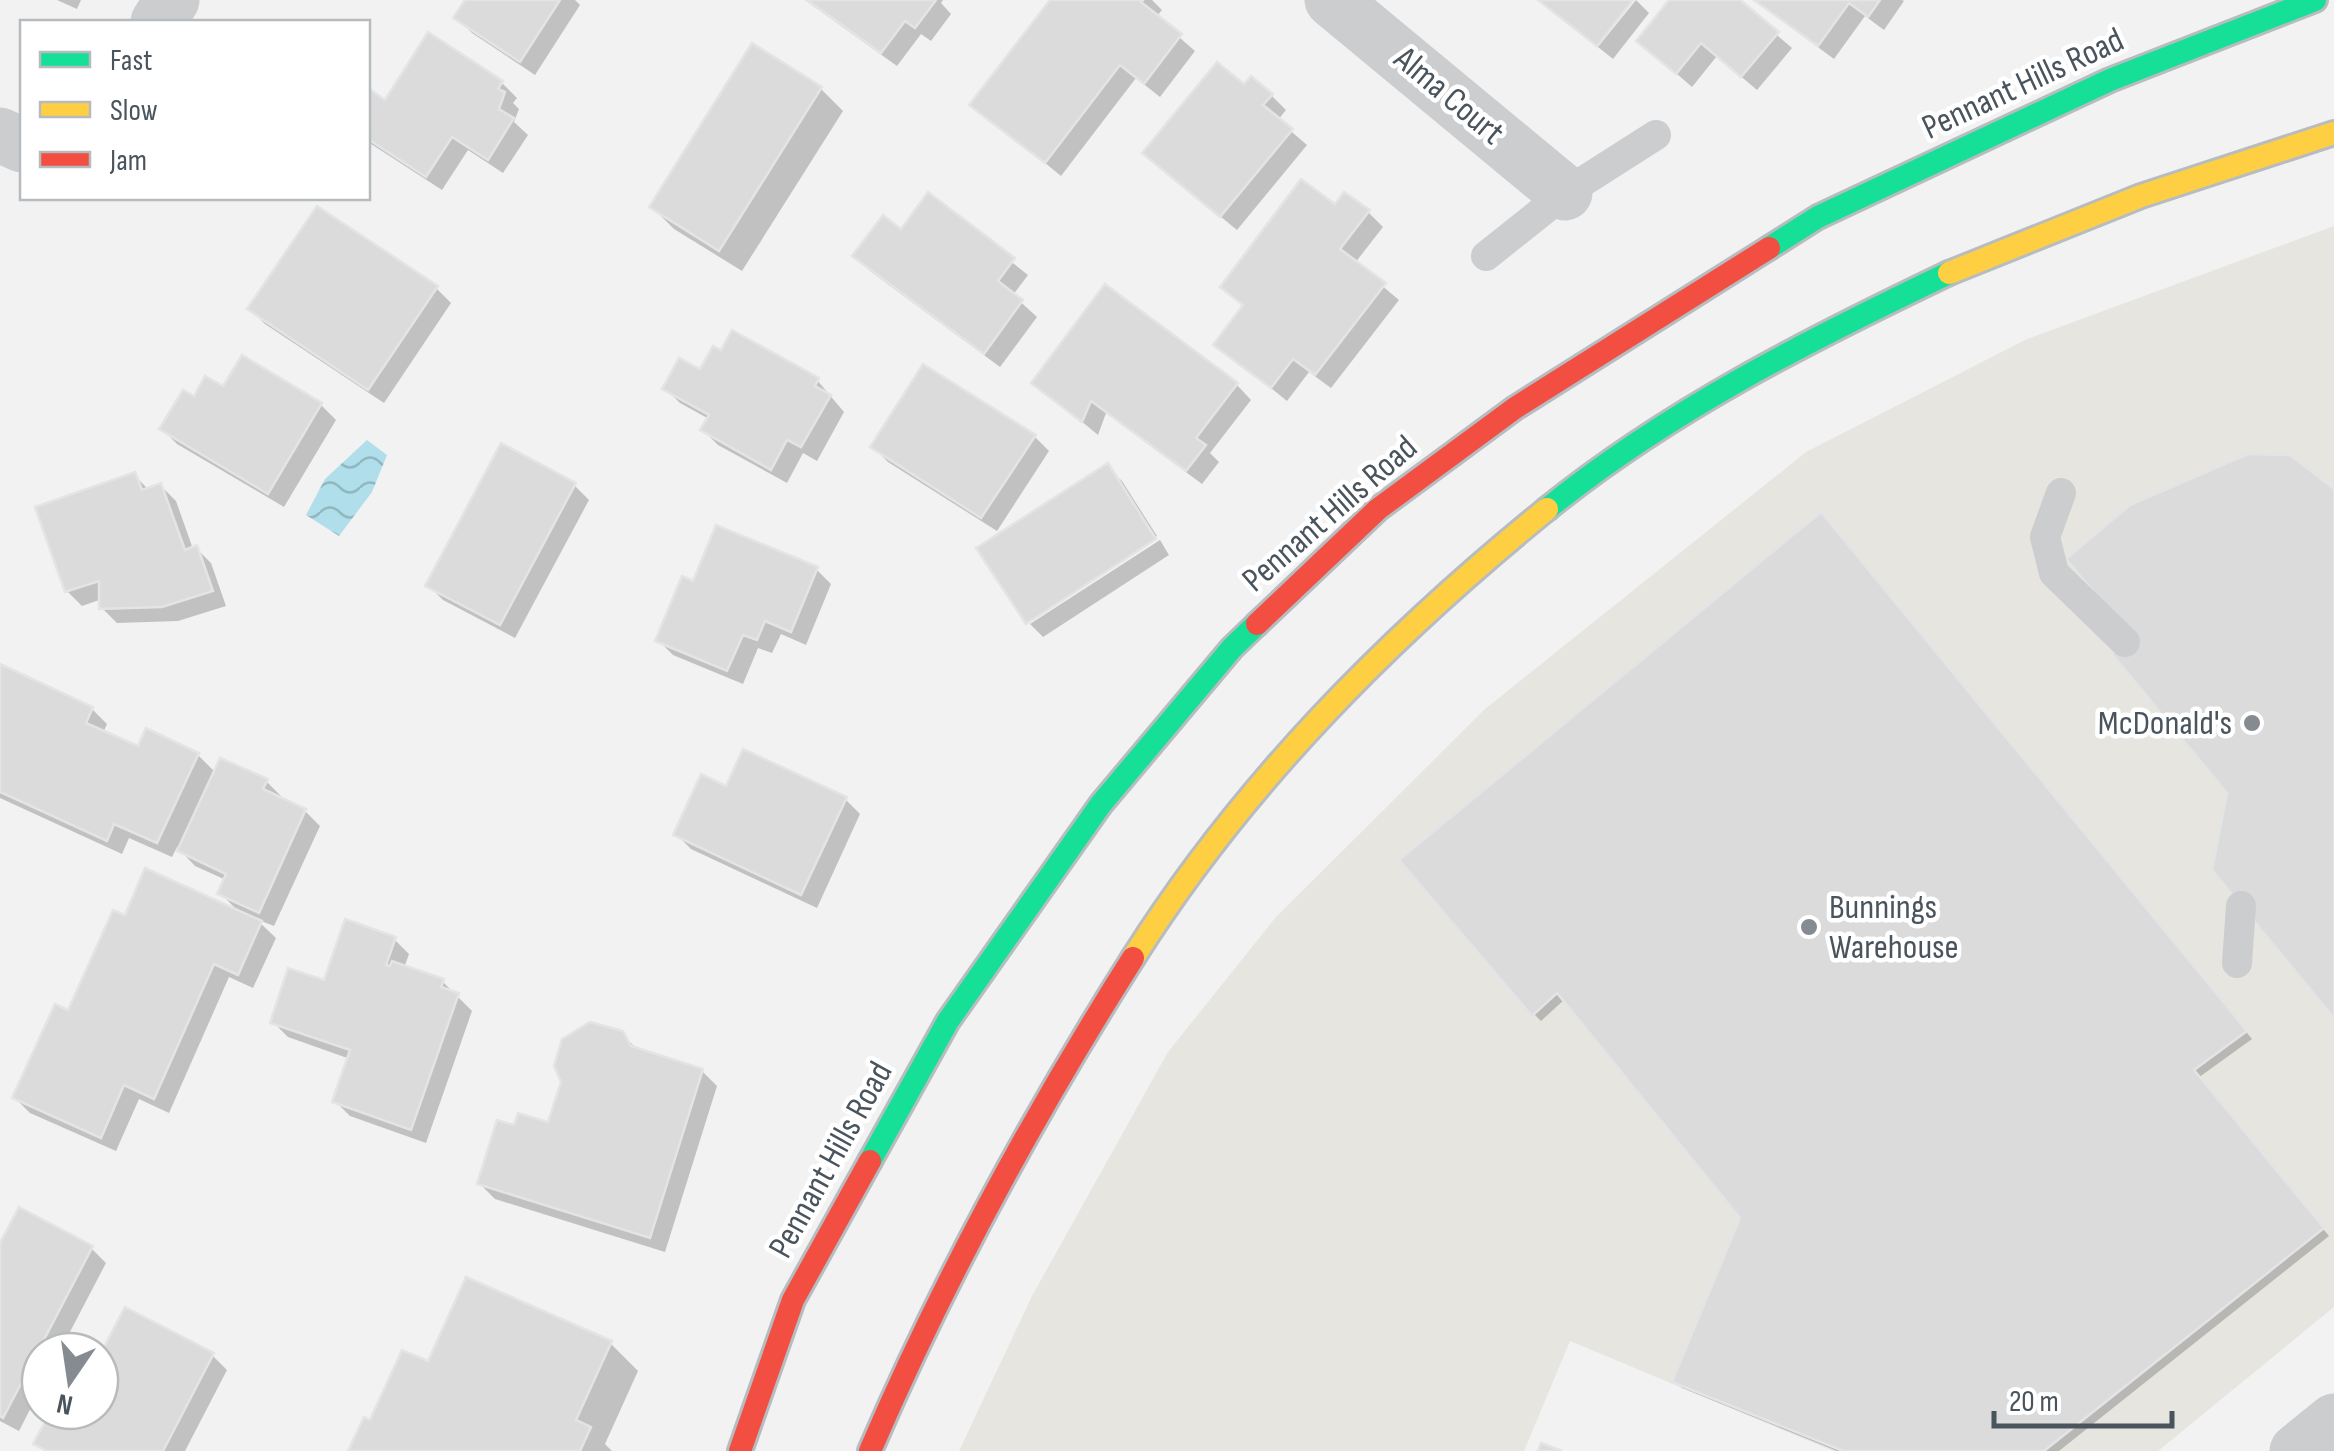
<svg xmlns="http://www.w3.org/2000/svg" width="2334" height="1451" font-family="'Sofia Sans Condensed',sans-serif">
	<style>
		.commercial { fill: #e6e5e0 }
		.water { fill: url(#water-waves) }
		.shadow { fill: #0003 }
		.building { fill: #dbdbdc; stroke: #e3e4e5; stroke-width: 2.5 }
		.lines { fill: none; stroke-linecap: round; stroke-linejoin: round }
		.fast-casing { stroke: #b7bcc0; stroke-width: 28 }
		.slow-casing { stroke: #b7bcc0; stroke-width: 28 }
		.jam-casing { stroke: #b7bcc0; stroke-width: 28 }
		.lane { stroke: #cccdcf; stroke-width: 30 }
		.street { stroke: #cccdcf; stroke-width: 55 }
		.fast { stroke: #16e098; stroke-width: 22 }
		.slow { stroke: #ffcf43; stroke-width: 22 }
		.jam { stroke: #f24e42; stroke-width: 22 }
		.poi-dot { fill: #858b91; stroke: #fff; stroke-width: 4 }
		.labels { text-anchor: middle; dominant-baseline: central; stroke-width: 9; stroke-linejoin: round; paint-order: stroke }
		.street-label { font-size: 35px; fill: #4a545d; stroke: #fff }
		.poi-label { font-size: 35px; fill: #4a545d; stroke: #fff; text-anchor: end }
	</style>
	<defs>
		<pattern id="water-waves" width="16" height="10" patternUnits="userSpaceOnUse" patternTransform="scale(2.5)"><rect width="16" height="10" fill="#b0deea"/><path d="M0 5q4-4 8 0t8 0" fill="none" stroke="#91b7c1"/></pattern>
	</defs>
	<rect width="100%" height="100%" fill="#f2f2f2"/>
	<path class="commercial" d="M2334,226v1081l-176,144h-325l-263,-110 -46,110h-565l73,-155 136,-244 108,-135 209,-208 321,-257 221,-113z"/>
	<path class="water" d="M367,440l20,15 -15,37 -33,44 -33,-21 19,-36z"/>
	<g class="shadow">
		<path d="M57,0h24l-4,9z"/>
		<path d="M468,0h107l5,5 -45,70 -63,-42 -15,-15z"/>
		<path d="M805,0h138l-2,3 10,11 -20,27 -10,-7 -24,32z"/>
		<path d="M1053,0h99l10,10 -6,7 39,34 -35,46 -24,-19 -75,98 -88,-72z"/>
		<path d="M1636,0l13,13 -36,46 -15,-12z"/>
		<path d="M1673,0h63l56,48 -35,42 -40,-34 -25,31 -53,-46z"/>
		<path d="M1754,0h148l2,1 -20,29 -19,-14 -31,43z"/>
		<path d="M429,36l73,47 15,15 -4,5 6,6 -5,13 14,13 -25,38 -35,-23 -26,40 -74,-48v-51l17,12z"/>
		<path d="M753,47l68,42 22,22 -101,160 -68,-42 -22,-22z"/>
		<path d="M1245,87l26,8 15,15 -8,10 29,25 -70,85 -77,-63z"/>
		<path d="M928,196l100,79 -15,20 24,22 -37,50 -130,-96 -15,-15 46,-24z"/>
		<path d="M1336,208l32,4 15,15 -28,36 44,37 -68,88 -22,-16 -22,29 -71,-57 29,-37 -22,-20z"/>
		<path d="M318,209l118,79 15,15 -67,100 -119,-79 -15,-15z"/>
		<path d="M701,373l116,7 27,32 -27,49 -14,-8 -16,30 -69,-38 -15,-15 6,-11 -29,-16 -15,-15z"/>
		<path d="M1034,382l203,3 14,15 -41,53 9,9 -17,22 -96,-71 -8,22z"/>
		<path d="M224,389l97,16 15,15 -52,87 -107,-63 -15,-15 33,-29z"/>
		<path d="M1034,436l15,15 -52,80 -109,-69 -15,-15z"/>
		<path d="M1107,467l15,14 35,55 -130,84z"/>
		<path d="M134,475l15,15 12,-4 15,15 17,48 3,-1 15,15 15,43 -48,15 -61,2 -15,-15v-9l-20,7 -15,-15z"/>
		<path d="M574,485l15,15 -74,138 -72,-38 -15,-15z"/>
		<path d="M1828,523l424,516 -54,39 131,158 -270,215h-222l-155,-63 -7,-7 68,-163 -178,-219 -24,22 -7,-7z"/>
		<path d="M1160,540l9,15 -126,82 -13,-13z"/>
		<path d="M816,569l15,15 -25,61 -25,-11 -9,19 -14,-5 -15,36 -70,-29 -15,-15 36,-56z"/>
		<path d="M0,666l92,43 15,15 -4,9 36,16 59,6 18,18 50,8 15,15 -2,3 26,12 15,15 -46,100 -18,-7 20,19 -23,50 -24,-11 -60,136 -30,-14 -23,52 -86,-38 -15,-15 111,-180 114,-5 -20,-20 6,-13 -31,-14 -18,-19 -5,10 -43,-19 -7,16 -122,-56z"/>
		<path d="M845,799l15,15 -43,94 -126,-59 -15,-15z"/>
		<path d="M394,939l15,15 -5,14 38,13 30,30 -46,132 -76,-27 -15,-15 15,-42 -62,-22 -15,-15z"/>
		<path d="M622,1034l15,15 65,22 15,15 -52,166 -170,-53 -15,-15 36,-56 33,-2 14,-44z"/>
		<path d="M0,1248h91l15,15 -46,88h-20v39l-21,41 -19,-10z"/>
		<path d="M610,1343l28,28 -33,73 7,7h-261l21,-27z"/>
		<path d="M212,1355l15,15 -42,81h-141l-7,-7 17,-33h46v-50z"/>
	</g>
	<g class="building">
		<path d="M465,0h95l-40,62 -67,-44z"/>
		<path d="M807,0h129l-21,28 -10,-7 -24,32z"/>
		<path d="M1050,0h93l-2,2 41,32 -38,50 -24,-19 -75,98 -76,-58z"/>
		<path d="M1538,0h95l-36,46z"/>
		<path d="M1669,0h71l39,32 -38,45 -40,-34 -25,31 -40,-33z"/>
		<path d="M1754,0h126l-12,17 -19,-14 -31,43z"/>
		<path d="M428,32l75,49 -5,8 7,3 -6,17 15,9 -26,42 -36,-23 -26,40 -58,-38v-51l17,12z"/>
		<path d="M752,43l70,44 -103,164 -70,-44z"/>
		<path d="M1217,62l27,22 7,-8 22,18 -10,11 30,24 -73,88 -78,-64z"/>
		<path d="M1301,179l34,25 9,-12 26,18 -30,39 46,34 -71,92 -22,-16 -22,29 -58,-43 30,-40 -23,-18z"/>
		<path d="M928,192l87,66 -17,23 25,19 -39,54 -132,-98 31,-41 18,14z"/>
		<path d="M317,206l121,80 -70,104 -121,-81z"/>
		<path d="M1105,284l133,99 -42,55 10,7 -20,26 -95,-70 -9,21 -51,-39z"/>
		<path d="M732,330l87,48 -4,8 16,9 -30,52 -14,-7 -16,30 -71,-40 9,-15 -47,-26 17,-31 21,11 13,-23 8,4z"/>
		<path d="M242,355l80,48 -54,91 -109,-65 24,-39 11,6 11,-20 18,10z"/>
		<path d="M923,364l113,71 -55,83 -111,-71z"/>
		<path d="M501,443l75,40 -76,142 -75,-39z"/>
		<path d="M2248,454l42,1 44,34v529l-122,-148 15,-77 -115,-139 20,-17 -66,-78 64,-54z"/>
		<path d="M1108,463l48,76 -130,85 -50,-76z"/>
		<path d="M135,472l7,18 19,-7 24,67 12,-5 16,46 -51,16 -63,2v-28l-34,11 -30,-85z"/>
		<path d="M1821,512l426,519 -53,39 130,158 -280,223h-201l-171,-69 68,-164 -183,-225 -25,23 -133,-156z"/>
		<path d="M716,525l102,42 -27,65 -26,-11 -8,19 -14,-5 -16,36 -72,-30 27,-65 11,5z"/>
		<path d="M0,664l93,43 -7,16 52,23 8,-18 53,25 -42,90 -43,-19 -7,17 -107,-49z"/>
		<path d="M743,749l104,48 -46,98 -128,-60 28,-61 25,12z"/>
		<path d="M220,758l48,21 -5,10 43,20 -47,104 -42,-19 9,-20 -49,-23z"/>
		<path d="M145,868l117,53 -24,54 -24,-11 -60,135 -30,-14 -23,53 -89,-40 43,-94 13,6 45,-100 12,5z"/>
		<path d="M345,919l51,18 -10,28 4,1 2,-5 52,18 -3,8 18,6 -48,137 -79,-28 18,-52 -80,-27 18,-55 36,12z"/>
		<path d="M590,1022l33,9 8,15 72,23 -53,169 -173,-54 20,-64 17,5 4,-12 30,9 13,-40 -7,-16 8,-27z"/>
		<path d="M19,1207l74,39 -90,172 -3,-2v-173z"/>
		<path d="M466,1277l146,64 -36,79 15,7 -11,24h-232l16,-34 6,3 32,-70 26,11z"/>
		<path d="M125,1307l89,46 -51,98h-116l-14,-7 18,-33h49v-56z"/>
		<path d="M1541,1443l21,8h-24z"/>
	</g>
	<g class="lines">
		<defs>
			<g id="fast">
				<path d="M1769,248l49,-31 292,-137 205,-80"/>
				<path d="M1547,509c121,-98 262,-169 402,-236"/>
				<path d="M870,1161l78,-140 153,-217 131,-156 25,-24"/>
			</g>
			<g id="slow">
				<path d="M1949,273l192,-77 193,-63"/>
				<path d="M1133,958c110,-174 255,-320 414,-449"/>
			</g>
			<g id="jam">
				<path d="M1257,624l121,-115 137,-101 254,-160"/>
				<path d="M740,1451l53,-151 77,-139"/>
				<path d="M870,1451c74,-172 163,-335 263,-493"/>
			</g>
		</defs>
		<use href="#fast" class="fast-casing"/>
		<use href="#slow" class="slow-casing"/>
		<use href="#jam" class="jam-casing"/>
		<g class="lane">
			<path d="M1486,256l79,-63 91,-58"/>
			<path d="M2061,493l-16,44 9,36 71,69"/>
			<path d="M2237,963l4,-57"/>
		</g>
		<g class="street">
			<path d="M1332,0l233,193"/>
			<path d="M158,22l14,-22"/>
			<path d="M0,135l22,10"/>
			<path d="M2297,1451l37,-30"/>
		</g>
		<use href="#fast" class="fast"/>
		<use href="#slow" class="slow"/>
		<use href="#jam" class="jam"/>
	</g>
	<g class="poi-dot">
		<circle cx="2252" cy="723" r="10"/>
		<circle cx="1809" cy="927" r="10"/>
	</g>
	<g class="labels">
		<g class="street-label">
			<text transform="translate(2023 84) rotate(-25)">Pennant Hills Road</text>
			<text transform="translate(1449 96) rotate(40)">Alma Court</text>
			<text transform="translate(1330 514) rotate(-41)">Pennant Hills Road</text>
			<text transform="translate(831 1160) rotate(-61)">Pennant Hills Road</text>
		</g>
		<g class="poi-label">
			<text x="2232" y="723">McDonald's</text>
			<text x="1829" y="907" text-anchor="start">Bunnings<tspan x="1829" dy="40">Warehouse</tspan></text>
		</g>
	</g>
	<rect x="20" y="20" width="350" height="180" fill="#ffffff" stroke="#b7bbbe" stroke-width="2.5"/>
	<rect x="40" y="52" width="50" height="15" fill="#16e098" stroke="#b7bbbe" stroke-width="2.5"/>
	<text x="110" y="70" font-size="30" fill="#4a545d">Fast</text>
	<rect x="40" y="102" width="50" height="15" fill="#ffcf43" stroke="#b7bbbe" stroke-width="2.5"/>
	<text x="110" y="120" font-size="30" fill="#4a545d">Slow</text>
	<rect x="40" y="152" width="50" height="15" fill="#f24e42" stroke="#b7bbbe" stroke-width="2.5"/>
	<text x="110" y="170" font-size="30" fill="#4a545d">Jam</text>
	<g transform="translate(70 1381) rotate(193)"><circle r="48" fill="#ffffff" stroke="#b7bbbe" stroke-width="2.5"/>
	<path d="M0-8L18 38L0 25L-18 38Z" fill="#858b91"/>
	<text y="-15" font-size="28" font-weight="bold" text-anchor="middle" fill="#4a545d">N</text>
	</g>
	<path d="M1994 1411v15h178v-15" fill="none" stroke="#4a545d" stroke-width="5"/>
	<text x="2009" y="1411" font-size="30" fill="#4a545d" stroke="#ffffff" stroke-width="8" paint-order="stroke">20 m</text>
</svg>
